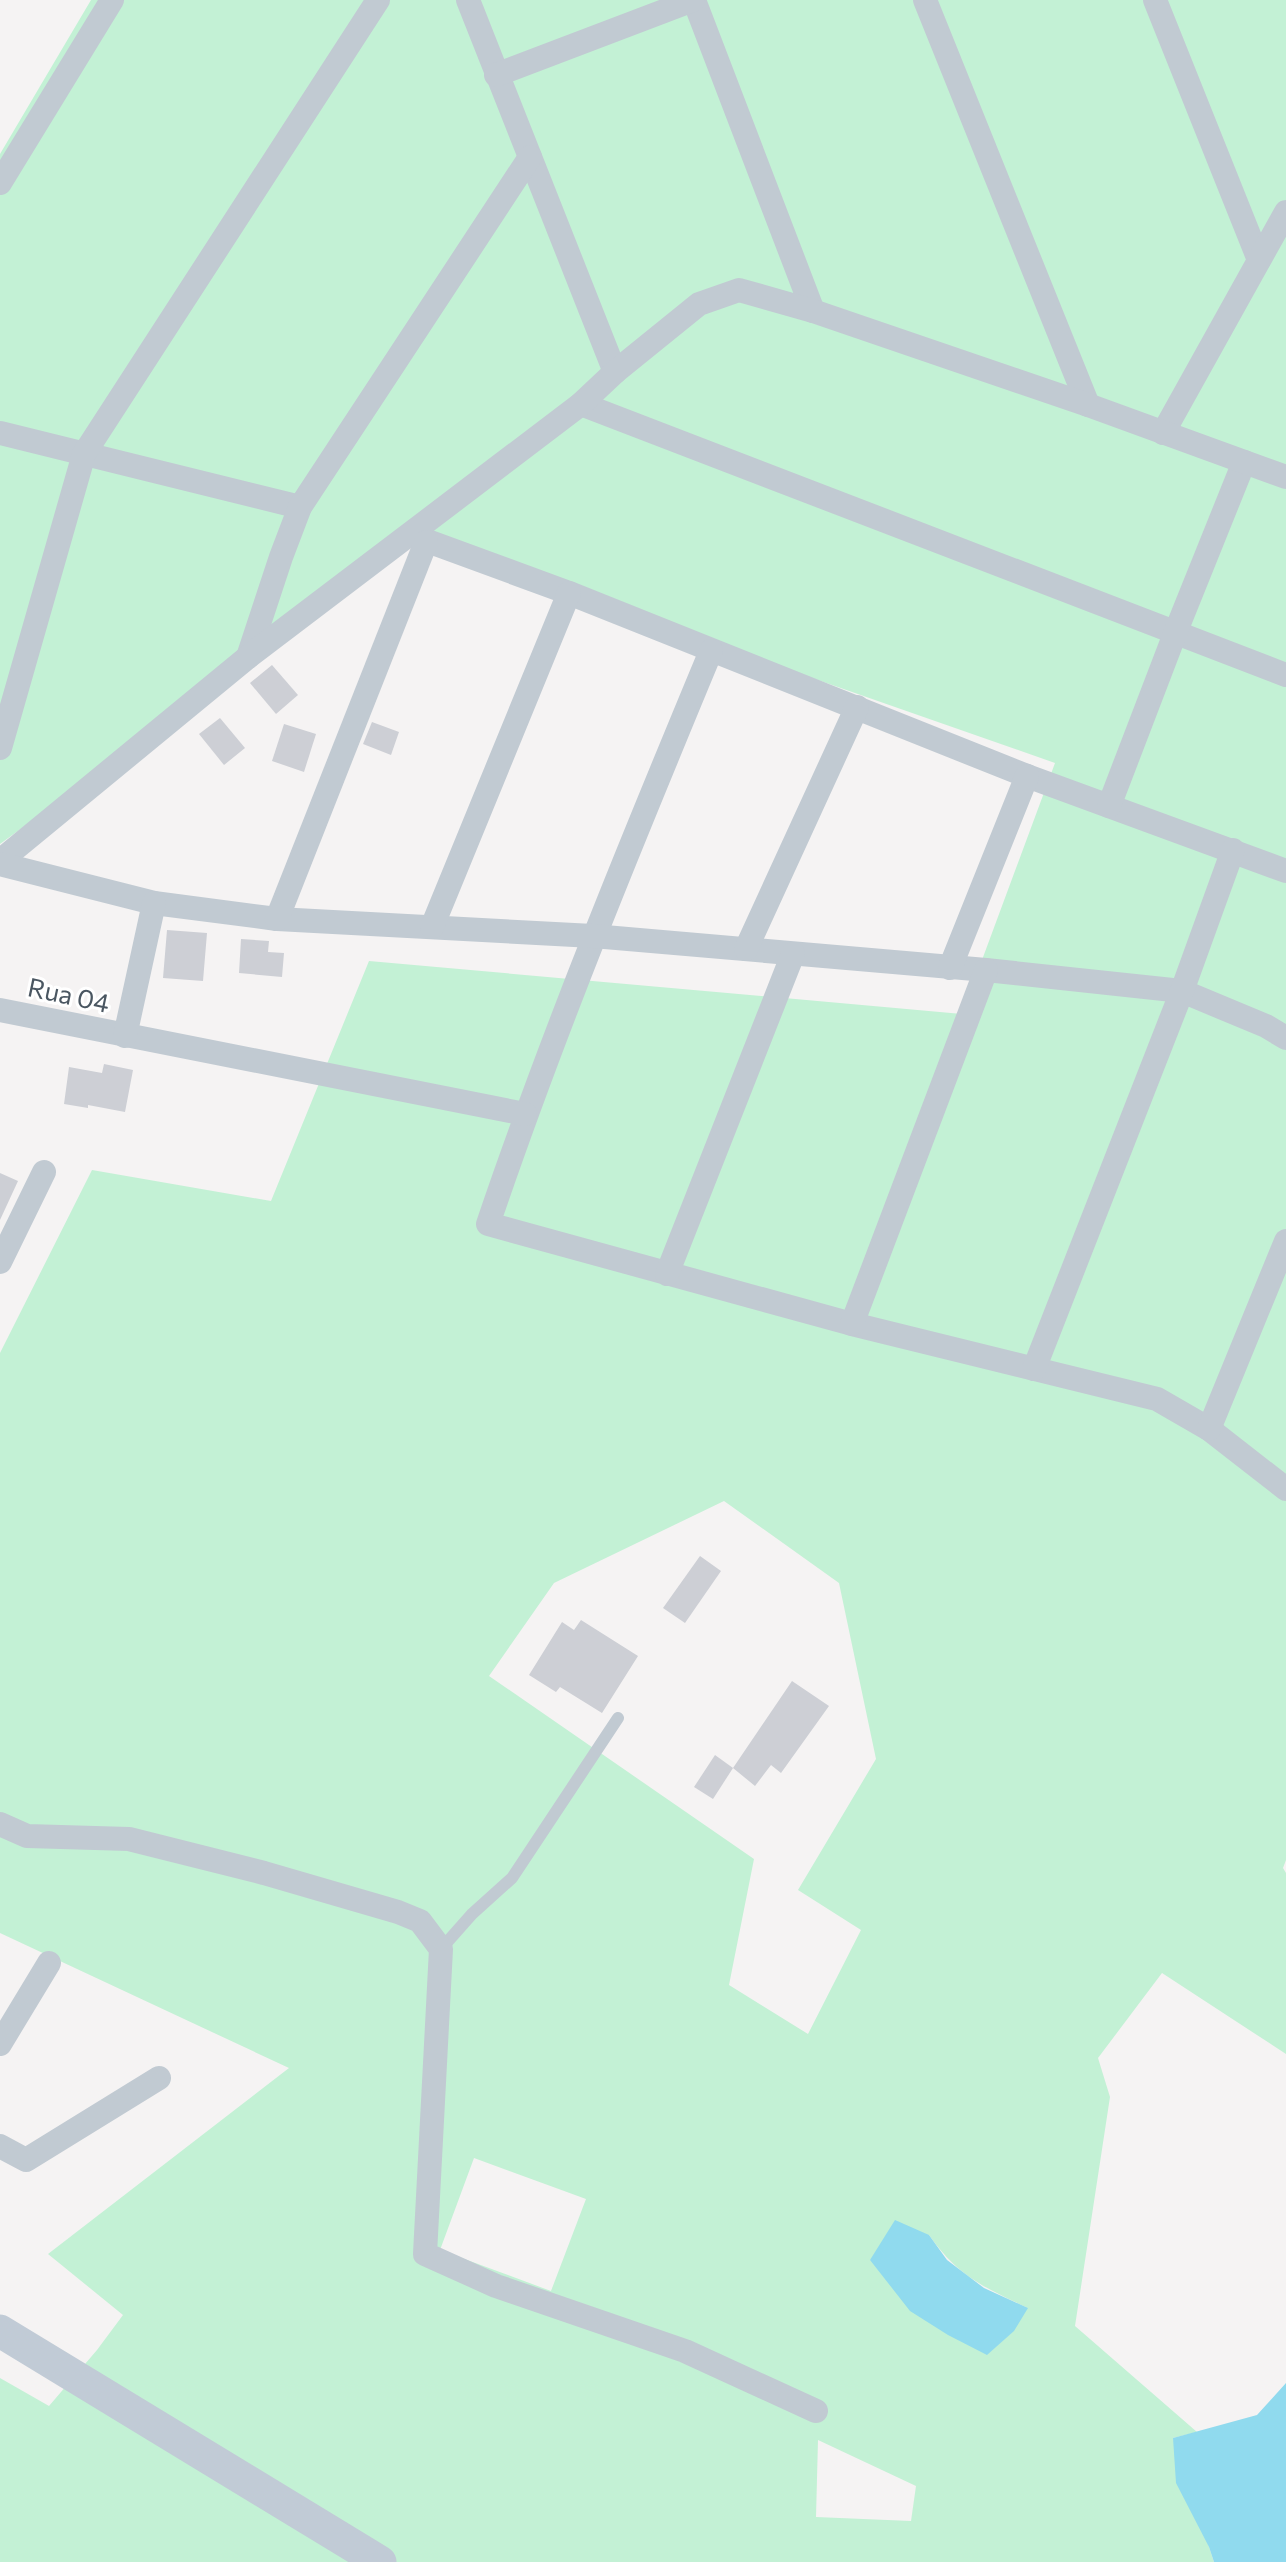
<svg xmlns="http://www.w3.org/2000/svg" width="1286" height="2562" font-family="Commissioner,sans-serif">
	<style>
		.green { fill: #c3f1d5; fill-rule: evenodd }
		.water { fill: #90daee }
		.building { fill: #cdcfd5 }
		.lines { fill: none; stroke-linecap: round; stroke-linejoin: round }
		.lane { stroke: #c1cad2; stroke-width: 12 }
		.street { stroke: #c1cad2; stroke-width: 24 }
		.secondary { stroke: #c1cbd6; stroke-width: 33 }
		.labels { text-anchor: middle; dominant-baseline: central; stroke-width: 6; stroke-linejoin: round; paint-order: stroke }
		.street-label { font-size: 26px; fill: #4a5661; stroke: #fff }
	</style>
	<rect width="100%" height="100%" fill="#f5f3f3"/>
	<path class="green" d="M91,0h1195v1860l-3,8 3,5v181l-124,-81 -64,85 12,39 -35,229 122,106 -24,6 41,124h-1214v-184l49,28 48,-56 26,-35 -75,-61 241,-186 -289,-135v-580l92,-183 179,31 98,-240 593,53 93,-251 -637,-223 -418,304v-690zM724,1501l115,82 37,176 -78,131 63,40 -53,104 -79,-49 25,-126 -265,-183 65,-93zM474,2158l112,41 -35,92 -111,-41zM929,2235c29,41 54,52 99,73l-158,-48zM818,2440l98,46 -5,35 -95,-4z"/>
	<g class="water">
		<path d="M895,2220l34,15 18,25 37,28 44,20 -14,23 -27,24 -39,-20 -38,-24 -40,-51z"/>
		<path d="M1286,2383v179h-72l-5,-15 -33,-64 -3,-45 84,-23z"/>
	</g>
	<g class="building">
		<path d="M272,665l26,30 -22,19 -26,-31z"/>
		<path d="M220,718l25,30 -21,17 -25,-31z"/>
		<path d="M372,722l27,10 -8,23 -28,-11z"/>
		<path d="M284,724l32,10 -12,38 -32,-11z"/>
		<path d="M167,930l40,3 -4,48 -40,-3z"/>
		<path d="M241,939l28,2 -1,11 16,1 -2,24 -43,-4z"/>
		<path d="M104,1064l29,6 -8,42 -37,-7v3l-24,-4 5,-37 33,6z"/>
		<path d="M0,1173l18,8 -18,39z"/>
		<path d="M700,1556l21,15 -36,52 -22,-15z"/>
		<path d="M581,1620l57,36 -36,57 -42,-26 -4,5 -27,-17 33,-53 12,8z"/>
		<path d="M792,1681l37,25 -48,67 -10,-8 -16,21 -22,-18z"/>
		<path d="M715,1755l18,13 -20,31 -19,-12z"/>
	</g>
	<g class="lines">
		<path class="lane" d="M441,1949l31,-35 40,-36 106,-160"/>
		<g class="street">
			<path d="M468,0l147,372"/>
			<path d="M694,0l119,311"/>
			<path d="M925,0l163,405"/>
			<path d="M1155,0l104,260"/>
			<path d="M496,75l197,-75"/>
			<path d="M0,183l112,-183"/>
			<path d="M581,404l705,271"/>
			<path d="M0,433l300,74"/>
			<path d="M1163,433l123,-221"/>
			<path d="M411,535l158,58 458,183 259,95"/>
			<path d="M711,651c-79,190 -157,379 -223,573l364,100 305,75 52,30 77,60"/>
			<path d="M248,657l33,-100 19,-50 230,-350"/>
			<path d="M0,748l84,-294 294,-454"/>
			<path d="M1109,806l67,-175 68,-169"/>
			<path d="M0,861l248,-204 333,-253 34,-32 84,-68 40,-14 74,21 275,94 198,72"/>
			<path d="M0,864l154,39 123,16 316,17 393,34 196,21 84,35 20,12"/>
			<path d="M277,919l149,-377"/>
			<path d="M432,927l137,-334"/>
			<path d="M746,949l111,-242"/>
			<path d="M950,968l77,-192"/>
			<path d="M0,1010l525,104"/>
			<path d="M125,1036l29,-133"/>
			<path d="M0,1262l44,-90"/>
			<path d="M667,1274l126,-320"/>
			<path d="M852,1324l134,-354"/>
			<path d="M1034,1369l148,-378 51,-141"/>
			<path d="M1209,1429l77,-188"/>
			<path d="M0,1824l27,12 102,3 135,34 134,39 22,9 21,28 -16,305 71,32 189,65 131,60"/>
			<path d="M0,2044l49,-81"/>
			<path d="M0,2146l26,14 133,-82"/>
		</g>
		<path class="secondary" d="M0,2331l380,231"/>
	</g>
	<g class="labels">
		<g class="street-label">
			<text transform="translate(69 994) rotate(12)">Rua 04</text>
		</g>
	</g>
</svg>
